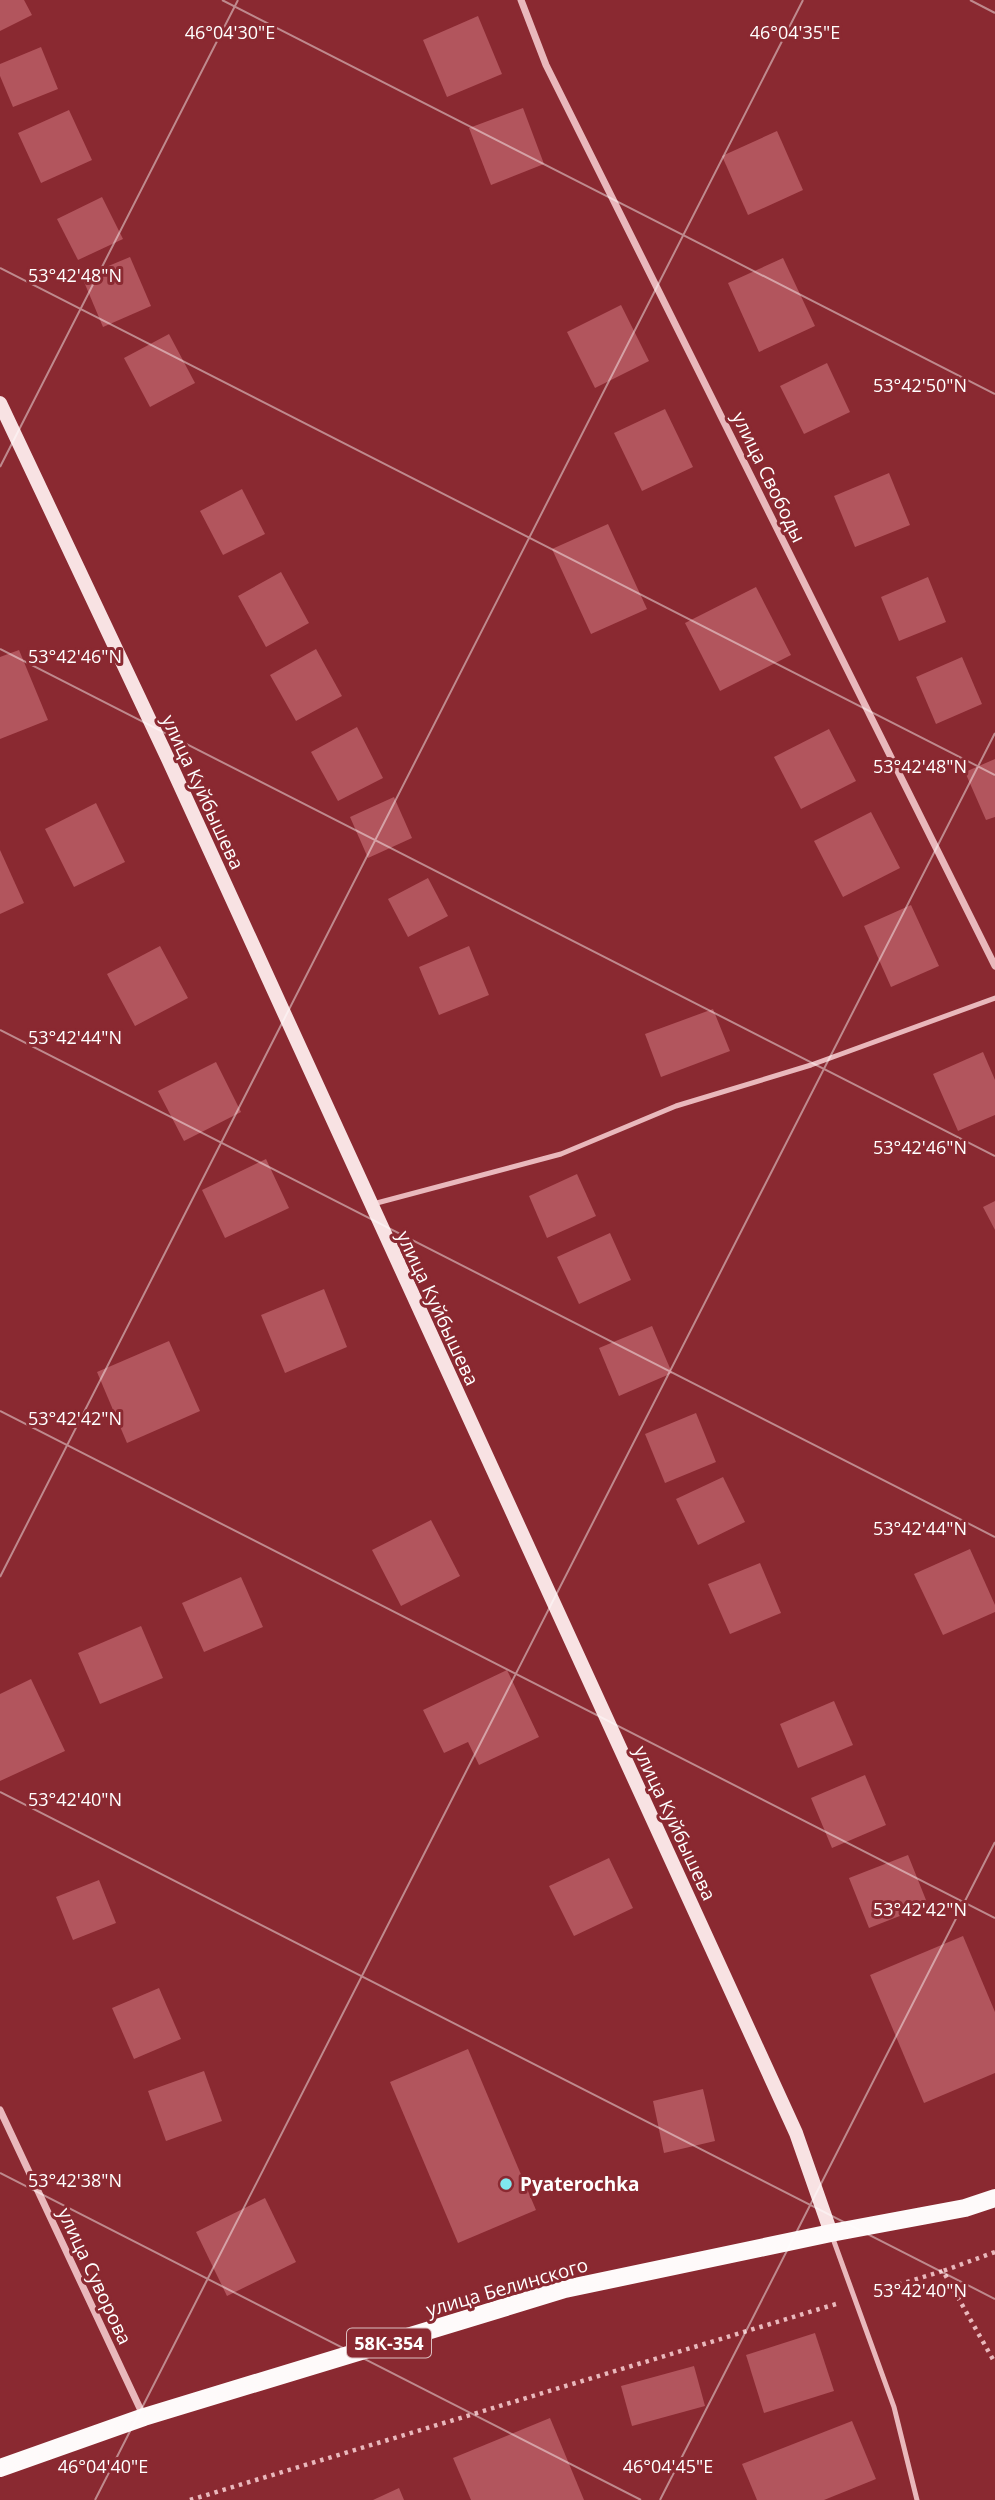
<svg xmlns="http://www.w3.org/2000/svg" width="995" height="2500" font-family="'Open Sans',sans-serif">
	<style>
		.building { fill: #b2555d }
		.lines { fill: none; stroke-linecap: round; stroke-linejoin: round }
		.path { stroke: #e9b8bc; stroke-width: 4.5; stroke-dasharray: 3.5 5; stroke-linecap: butt }
		.lane { stroke: #e9b8bc; stroke-width: 5 }
		.street { stroke: #e9b8bc; stroke-width: 7 }
		.secondary { stroke: #f8e2e3; stroke-width: 14 }
		.primary { stroke: #fefafa; stroke-width: 18 }
		.ticks { fill: none; stroke: #fff; stroke-width: 2; stroke-opacity: 0.45 }
		.poi-dot { fill: #7fe8f0; stroke: #8a2931; stroke-width: 2.5 }
		.labels { text-anchor: middle; dominant-baseline: central; stroke-width: 6; stroke-linejoin: round; paint-order: stroke }
		.shield { fill: #8a2931; stroke: #dcbfc1; stroke-width: 2 }
		.shield-label { font-size: 18px; font-weight: bold; fill: #fff }
		.street-label { font-size: 19px; fill: #fff; stroke: #8a2931 }
		.poi-label { font-size: 19px; font-weight: bold; fill: #fff; stroke: #8a2931; text-anchor: start }
		.ticks-label { font-size: 18px; text-anchor: middle; fill: #fff; stroke: #8a2931; stroke-width: 6; stroke-linejoin: round; paint-order: stroke }
	</style>
	<rect width="100%" height="100%" fill="#8a2931"/>
	<g class="building">
		<path d="M0,0h24l8,15 -32,16z"/>
		<path d="M478,16l24,58 -55,23 -24,-57z"/>
		<path d="M41,47l17,42 -45,18 -13,-31v-12z"/>
		<path d="M523,108l21,56 -53,21 -22,-57z"/>
		<path d="M69,110l23,50 -51,23 -23,-50z"/>
		<path d="M777,131l26,59 -55,25 -26,-59z"/>
		<path d="M102,197l21,42 -45,21 -21,-41z"/>
		<path d="M130,257l21,49 -48,21 -21,-50z"/>
		<path d="M783,258l32,68 -56,26 -31,-69z"/>
		<path d="M621,305l28,56 -54,27 -28,-56z"/>
		<path d="M169,334l26,49 -45,24 -26,-49z"/>
		<path d="M827,363l23,49 -46,22 -24,-48z"/>
		<path d="M665,409l28,58 -51,24 -28,-58z"/>
		<path d="M889,473l21,52 -55,22 -21,-51z"/>
		<path d="M242,489l23,45 -42,21 -23,-44z"/>
		<path d="M608,524l39,85 -56,25 -39,-85z"/>
		<path d="M281,572l28,51 -43,24 -28,-51z"/>
		<path d="M928,577l18,45 -47,19 -18,-44z"/>
		<path d="M756,587l35,68 -71,36 -35,-68z"/>
		<path d="M316,649l26,47 -46,25 -26,-46z"/>
		<path d="M19,650l29,70 -48,19v-82z"/>
		<path d="M962,657l20,47 -46,20 -20,-47z"/>
		<path d="M357,727l26,51 -45,23 -27,-49z"/>
		<path d="M829,729l27,52 -55,28 -27,-52z"/>
		<path d="M995,759v58l-9,3 -21,-48z"/>
		<path d="M394,797l18,41 -44,20 -18,-41z"/>
		<path d="M96,803l29,59 -51,25 -29,-58z"/>
		<path d="M871,812l29,56 -57,29 -29,-56z"/>
		<path d="M0,850l24,53 -24,11z"/>
		<path d="M428,878l20,38 -40,21 -20,-38z"/>
		<path d="M911,905l28,61 -48,21 -27,-61z"/>
		<path d="M160,946l28,52 -53,28 -28,-52z"/>
		<path d="M469,946l20,49 -50,20 -20,-48z"/>
		<path d="M713,1009l17,42 -69,26 -16,-43z"/>
		<path d="M983,1052l12,28v35l-37,16 -25,-57z"/>
		<path d="M216,1062l25,50 -57,29 -26,-50z"/>
		<path d="M266,1159l23,49 -64,30 -23,-48z"/>
		<path d="M577,1174l19,42 -49,22 -18,-42z"/>
		<path d="M995,1201v29l-12,-23z"/>
		<path d="M610,1233l21,47 -52,24 -22,-47z"/>
		<path d="M324,1289l23,58 -62,26 -24,-58z"/>
		<path d="M652,1326l20,47 -53,23 -20,-48z"/>
		<path d="M169,1341l31,70 -73,32 -30,-71z"/>
		<path d="M696,1413l20,49 -51,21 -20,-49z"/>
		<path d="M723,1477l22,45 -47,23 -22,-46z"/>
		<path d="M431,1520l29,56 -59,30 -29,-56z"/>
		<path d="M970,1549l25,56v7l-52,23 -29,-61z"/>
		<path d="M760,1563l21,50 -51,21 -22,-50z"/>
		<path d="M241,1577l22,50 -59,25 -22,-49z"/>
		<path d="M141,1626l22,52 -63,26 -22,-51z"/>
		<path d="M507,1670l32,67 -60,28 -11,-23 -24,11 -21,-43z"/>
		<path d="M31,1679l34,72 -65,30v-87z"/>
		<path d="M834,1701l19,44 -55,23 -18,-44z"/>
		<path d="M865,1775l21,50 -54,23 -21,-50z"/>
		<path d="M908,1855l20,50 -59,23 -20,-50z"/>
		<path d="M609,1858l24,50 -59,28 -25,-50z"/>
		<path d="M99,1880l17,43 -43,17 -17,-43z"/>
		<path d="M963,1936l32,76v61l-71,30 -54,-128z"/>
		<path d="M159,1988l22,51 -47,20 -22,-51z"/>
		<path d="M468,2049l68,161 -78,33 -68,-161z"/>
		<path d="M204,2071l18,50 -56,20 -18,-50z"/>
		<path d="M703,2089l12,52 -51,12 -11,-52z"/>
		<path d="M265,2198l31,64 -69,34 -31,-64z"/>
		<path d="M815,2333l19,58 -70,22 -18,-58z"/>
		<path d="M694,2366l11,40 -73,20 -11,-40z"/>
		<path d="M550,2418l34,82h-113l-18,-42z"/>
		<path d="M852,2421l24,58 -52,21h-67l-15,-36z"/>
		<path d="M399,2488l5,12h-31z"/>
	</g>
	<g class="lines">
		<g class="path">
			<path d="M995,2252l-52,19 52,92"/>
			<path d="M874,2292l69,-21"/>
			<path d="M190,2500l646,-196"/>
		</g>
		<g class="lane">
			<path d="M373,1204l188,-50 115,-48 135,-41 184,-67"/>
			<path d="M832,2236l62,171 23,93"/>
		</g>
		<g class="street">
			<path d="M521,0l25,65 449,901"/>
			<path d="M0,2110l144,307"/>
		</g>
		<path class="secondary" d="M0,403l168,356 628,1374 35,100"/>
		<path class="primary" d="M0,2468l144,-51 421,-128 266,-56 134,-25 30,-10"/>
	</g>
	<path class="ticks" d="M222,0l773,394M970,0l25,13M0,268l995,507M0,467l238,-467M0,649l995,507M0,1030l995,507M0,1411l995,507M0,1577l803,-1577M0,1792l995,507M0,2173l641,327M95,2500l900,-1767M660,2500l335,-658"/>
	<circle class="poi-dot" cx="506" cy="2184" r="7"/>
	<g class="labels">
		<rect class="shield" x="347" y="2328.5" width="84" height="29" rx="5"/>
		<g class="shield-label">
			<text x="389" y="2343">58К-354</text>
		</g>
		<g class="street-label">
			<text transform="translate(769 477) rotate(64)">улица Свободы</text>
			<text transform="translate(203 792) rotate(65)">улица Куйбышева</text>
			<text transform="translate(438 1308) rotate(65)">улица Куйбышева</text>
			<text transform="translate(675 1823) rotate(65)">улица Куйбышева</text>
			<text transform="translate(95 2276) rotate(65)">улица Суворова</text>
			<text transform="translate(507 2287) rotate(-16)">улица Белинского</text>
		</g>
		<g class="poi-label">
			<text x="520" y="2184">Pyaterochka</text>
		</g>
	</g>
	<g class="ticks-label">
		<text x="230" y="39">46°04'30"E</text>
		<text x="795" y="39">46°04'35"E</text>
		<text x="75" y="282">53°42'48"N</text>
		<text x="920" y="392">53°42'50"N</text>
		<text x="75" y="663">53°42'46"N</text>
		<text x="920" y="773">53°42'48"N</text>
		<text x="75" y="1044">53°42'44"N</text>
		<text x="920" y="1154">53°42'46"N</text>
		<text x="75" y="1425">53°42'42"N</text>
		<text x="920" y="1535">53°42'44"N</text>
		<text x="75" y="1806">53°42'40"N</text>
		<text x="920" y="1916">53°42'42"N</text>
		<text x="75" y="2187">53°42'38"N</text>
		<text x="920" y="2297">53°42'40"N</text>
		<text x="103" y="2473">46°04'40"E</text>
		<text x="668" y="2473">46°04'45"E</text>
	</g>
</svg>
